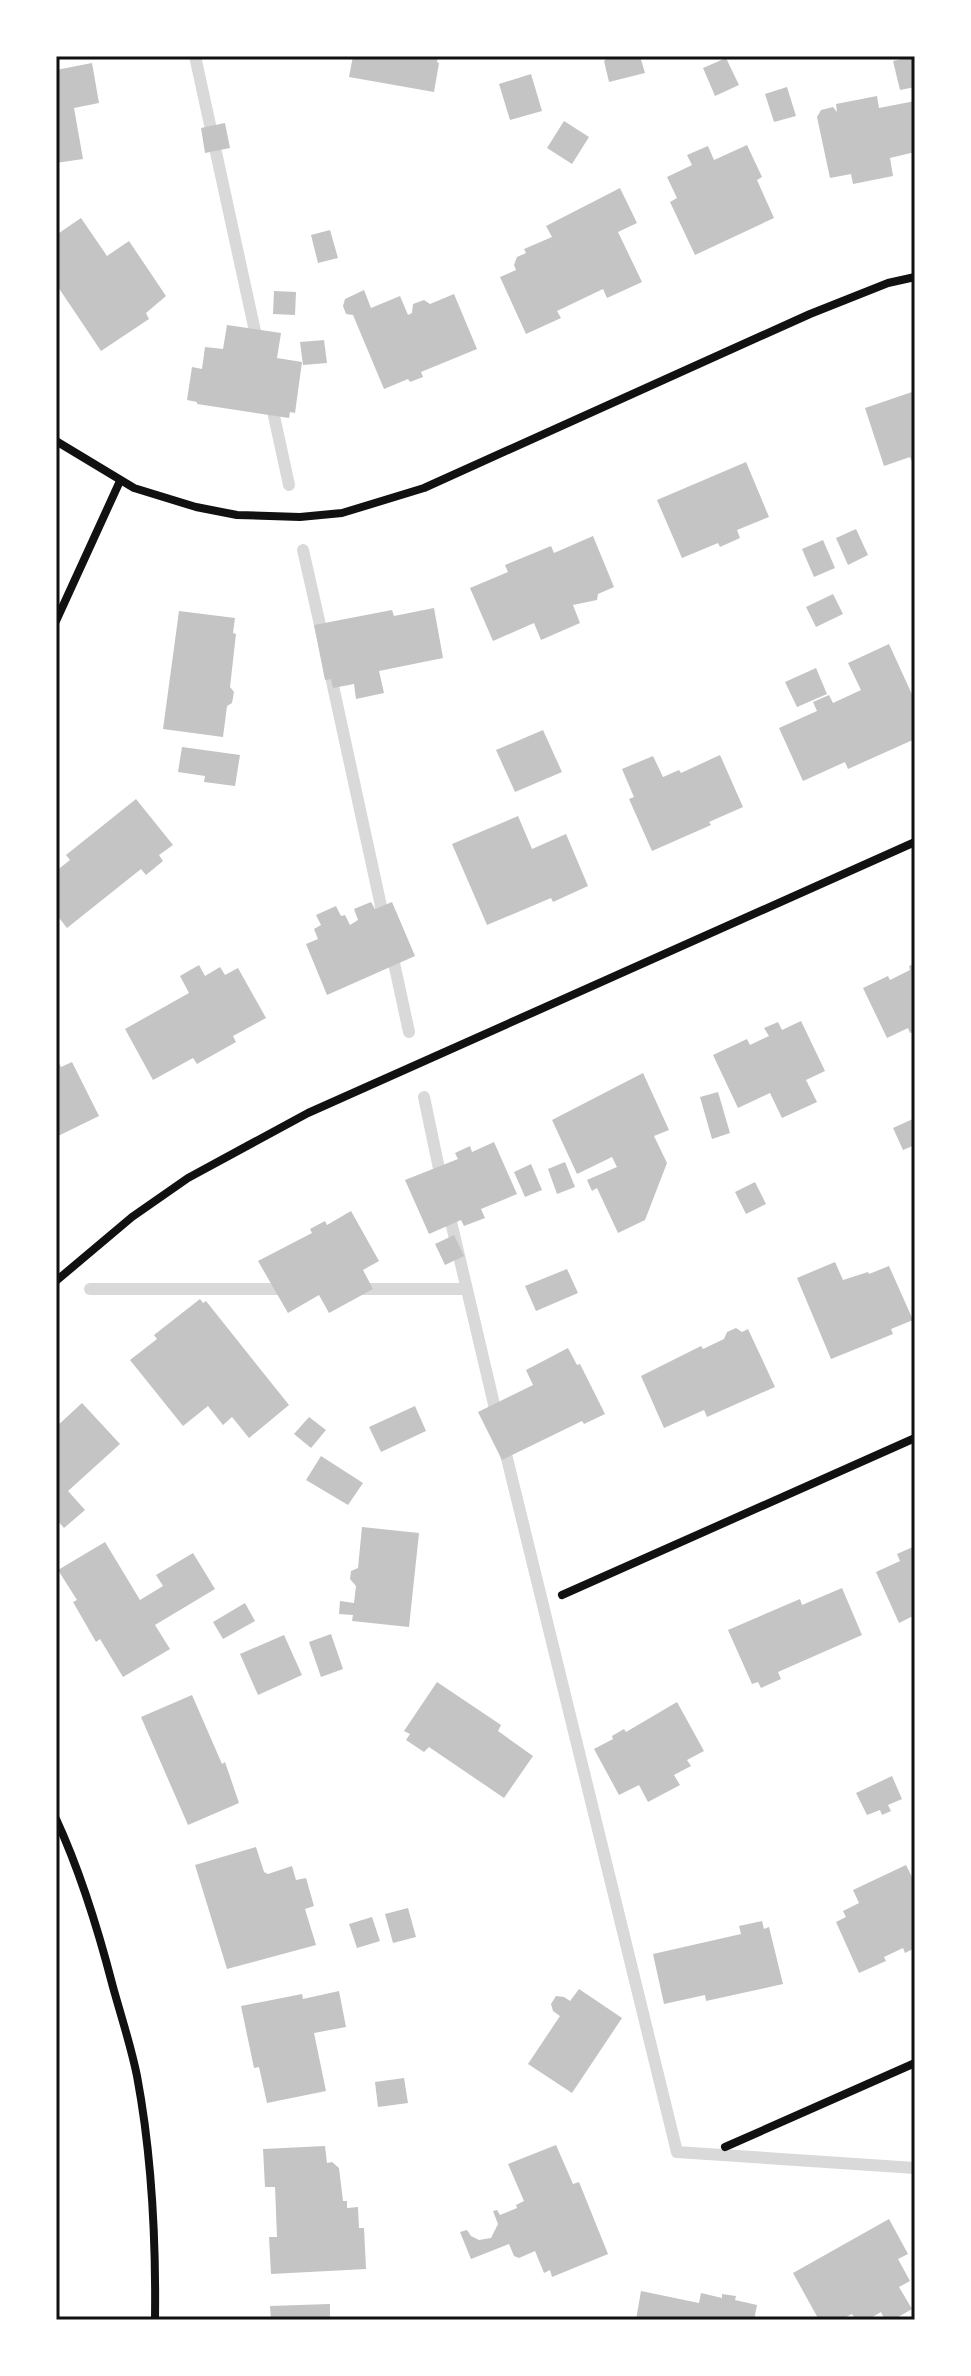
<svg xmlns="http://www.w3.org/2000/svg" width="971" height="2376" font-family="Helvetica,sans-serif">
	<style>
		.lines { fill: none; stroke-linecap: round; stroke-linejoin: round }
		.stream { stroke: #d9d9d9; stroke-width: 12 }
		.building { fill: #c4c4c4 }
		.minor { stroke: #111; stroke-width: 8 }
		.neatline { fill: none; stroke: #111; stroke-width: 3 }
	</style>
	<rect width="100%" height="100%" fill="#fff"/>
	<g class="lines">
		<g class="stream">
			<path d="M195,56l63,289"/>
			<path d="M271,402l18,83"/>
			<path d="M303,550l20,88"/>
			<path d="M330,672l54,248"/>
			<path d="M391,949l18,83"/>
			<path d="M424,1097l18,86"/>
			<path d="M448,1209l49,208"/>
			<path d="M90,1289h197"/>
			<path d="M358,1289h107"/>
			<path d="M503,1442l174,710 238,16"/>
		</g>
	</g>
	<g class="building">
		<path d="M353,56h85l-1,6 2,1 -5,29 -85,-15z"/>
		<path d="M610,56h30l5,17 -36,9 -5,-21z"/>
		<path d="M915,56v31l-15,3 -7,-29z"/>
		<path d="M726,58l13,27 -24,11 -12,-28z"/>
		<path d="M92,63l7,40 -25,5 9,51 -27,4v-93z"/>
		<path d="M531,74l11,37 -32,9 -11,-36z"/>
		<path d="M787,87l9,29 -22,6 -9,-28z"/>
		<path d="M877,96l2,12 36,-7v51l-25,6 3,18 -40,8 -2,-10 -21,4 -13,-61 4,-7 12,-3 4,5 -1,-8z"/>
		<path d="M564,121l25,16 -17,27 -25,-16z"/>
		<path d="M225,123l5,25 -25,5 -4,-25z"/>
		<path d="M747,145l15,32 -5,3 17,38 -79,37 -25,-53 7,-4 -10,-21 25,-12 -5,-10 21,-9 6,14z"/>
		<path d="M620,188l17,35 -19,9 24,50 -35,16 -4,-9 -46,22 4,7 -35,16 -26,-57 16,-7 -2,-5 3,-8 9,-4 -2,-4 28,-12 -6,-11z"/>
		<path d="M81,218l26,38 22,-15 37,55 -20,17 3,6 -48,32 -45,-67v-49z"/>
		<path d="M330,230l8,28 -20,5 -7,-28z"/>
		<path d="M364,290l7,18 29,-12 8,19 4,-2 1,-9 11,-4 6,4 24,-10 23,55 -56,23 2,5 -13,5 -2,-3 -24,10 -31,-74 -7,-1 -3,-8 2,-7z"/>
		<path d="M274,291l22,1 -1,23 -22,-1z"/>
		<path d="M227,325l54,8 -4,25 25,4 -7,51 -5,-1 -1,6 -92,-14v-2l-10,-2 5,-33 10,2 3,-22 18,2z"/>
		<path d="M324,340l3,23 -24,2 -3,-23z"/>
		<path d="M915,391v78l-5,-12 -26,9 -19,-58z"/>
		<path d="M746,462l23,55 -32,13 3,8 -20,9 -2,-4 -36,15 -25,-58z"/>
		<path d="M856,529l12,26 -20,10 -12,-27z"/>
		<path d="M593,536l21,51 -16,7 -1,6 -24,5 7,18 -39,17 -7,-17 -41,18 -23,-53 38,-16 -3,-7 46,-19 3,7z"/>
		<path d="M823,540l12,28 -21,9 -12,-28z"/>
		<path d="M833,594l10,20 -27,13 -10,-20z"/>
		<path d="M434,608l9,50 -64,13 5,22 -28,6 -2,-15 -21,4 -2,-9 -6,1 -11,-55 78,-15 2,6z"/>
		<path d="M179,611l56,7 -2,15 3,1 -6,53 4,5 -2,11 -5,3 -4,31 -60,-8z"/>
		<path d="M889,644l26,57v38l-67,30 -3,-7 -42,19 -24,-53 38,-17 -4,-9 16,-7 4,8 28,-13 -13,-27z"/>
		<path d="M816,668l11,26 -30,13 -12,-25z"/>
		<path d="M543,730l19,42 -47,20 -19,-42z"/>
		<path d="M182,747l58,8 -5,31 -31,-4 1,-6 -27,-4z"/>
		<path d="M720,755l23,52 -34,15 2,3 -59,26 -23,-52 5,-2 -12,-28 31,-13 10,21 16,-7 2,3z"/>
		<path d="M136,799l37,46 -14,10 4,6 -17,14 -5,-6 -74,59 -11,-14v-43l14,-11 -4,-5z"/>
		<path d="M518,816l14,33 34,-15 22,52 -35,16 -2,-4 -64,27 -35,-81z"/>
		<path d="M371,902l4,7 17,-7 23,54 -88,39 -21,-51 12,-5 -4,-10 7,-4 -5,-10 20,-9 5,10 4,-1 5,10 8,-5 -4,-11z"/>
		<path d="M915,963v68l-5,2 -2,-5 -21,10 -24,-50 25,-12 2,4 20,-10 -1,-4z"/>
		<path d="M199,965l6,11 15,-9 5,8 13,-7 28,50 -33,18 3,6 -39,22 -4,-6 -40,22 -28,-51 64,-36 -9,-17z"/>
		<path d="M801,1021l24,50 -19,9 11,22 -35,16 -12,-25 -32,15 -25,-53 34,-16 3,6 19,-9 -5,-8 14,-6 4,8z"/>
		<path d="M58,1061l3,6 11,-5 27,54 -43,21v-75z"/>
		<path d="M643,1073l26,57 -15,6 13,27 -22,57 -27,13 -21,-45 -5,3 -5,-11 30,-13 -5,-10 -35,17 -25,-54z"/>
		<path d="M718,1092l12,41 -18,6 -12,-42z"/>
		<path d="M915,1118v27l-12,5 -10,-22z"/>
		<path d="M494,1142l23,52 -36,15 4,9 -21,8 -3,-6 -32,14 -24,-54 53,-21 -3,-6 15,-7 2,6z"/>
		<path d="M565,1162l10,25 -18,7 -9,-25z"/>
		<path d="M531,1164l11,26 -17,7 -11,-25z"/>
		<path d="M755,1182l11,22 -20,10 -11,-22z"/>
		<path d="M351,1211l28,50 -16,9 10,19 -44,24 -10,-18 -31,18 -30,-52 54,-28 -2,-4 15,-8 2,4z"/>
		<path d="M454,1235l10,21 -19,9 -10,-21z"/>
		<path d="M835,1262l8,18 25,-8 1,2 20,-8 24,54 -22,9 2,5 -62,25 -34,-81z"/>
		<path d="M567,1269l11,24 -42,18 -11,-25z"/>
		<path d="M200,1299l3,4 3,-2 83,104 -40,33 -17,-21 -9,8 -15,-19 -25,20 -53,-66 27,-21 -3,-4z"/>
		<path d="M736,1328l6,4 6,-3 27,58 -68,30 -3,-7 -40,18 -23,-52 60,-30 2,3 21,-10 3,-7z"/>
		<path d="M568,1348l9,17 3,-1 25,50 -21,10 -2,-3 -80,39 -24,-48 55,-27 -7,-15z"/>
		<path d="M82,1403l38,41 -52,47 17,19 -21,18 -8,-9v-92z"/>
		<path d="M415,1406l11,25 -45,21 -12,-25z"/>
		<path d="M309,1417l17,13 -15,18 -17,-14z"/>
		<path d="M321,1456l42,27 -15,22 -42,-25z"/>
		<path d="M362,1527l57,6 -10,94 -57,-6 1,-6 -14,-1 1,-13 14,2 2,-17 -6,-7 1,-8 7,-3z"/>
		<path d="M105,1542l35,58 23,-14 -7,-11 37,-22 22,36 -60,36 15,24 -47,28 -23,-38 -4,3 -23,-40 4,-2 -19,-30z"/>
		<path d="M915,1546v69l-16,8 -23,-51 24,-11 -3,-7z"/>
		<path d="M842,1588l20,47 -84,37 3,7 -20,9 -3,-6 -6,2 -24,-54 72,-31 2,6z"/>
		<path d="M245,1603l10,18 -32,18 -10,-17z"/>
		<path d="M331,1634l12,35 -22,8 -12,-35z"/>
		<path d="M284,1635l18,40 -44,20 -18,-41z"/>
		<path d="M437,1682l64,43 -3,6 35,25 -29,42 -75,-51 -5,5 -18,-12 4,-6 -6,-3z"/>
		<path d="M192,1695l30,69 3,-2 14,41 -51,22 -47,-108z"/>
		<path d="M677,1702l27,49 -17,9 4,6 -17,9 6,10 -32,17 -9,-17 -20,10 -25,-46 19,-10 -1,-3 12,-7 2,3z"/>
		<path d="M892,1776l10,23 -14,6 3,6 -9,4 -2,-5 -13,5 -11,-22z"/>
		<path d="M256,1847l8,25 4,2 24,-8 4,14 10,-2 8,28 -9,3 11,36 -89,24 -32,-104z"/>
		<path d="M906,1865l9,18v65l-10,5 -2,-5 -19,9 2,4 -27,12 -23,-51 10,-5 -3,-6 16,-8 -6,-13z"/>
		<path d="M408,1908l8,29 -23,6 -8,-29z"/>
		<path d="M372,1917l8,24 -23,7 -8,-24z"/>
		<path d="M762,1921l2,8 5,-2 14,57 -77,17 -1,-6 -41,9 -11,-50 88,-20 -2,-8z"/>
		<path d="M579,1989l43,29 -50,75 -44,-29 32,-48 -7,-5 -2,-7 5,-8 8,1 6,4z"/>
		<path d="M339,1991l7,36 -32,6 12,58 -59,12 -8,-36 -5,1 -13,-62 61,-12 1,5z"/>
		<path d="M404,2078l4,25 -30,4 -3,-25z"/>
		<path d="M556,2145l17,39 6,-2 29,72 -56,23 -2,-7 -6,3 -9,-22 -16,7 -5,-2 -5,-12 -38,15 -11,-27 7,-2 4,6 8,4 12,-2 7,-14 -5,-13 4,-1 3,5 17,-7 -1,-3 8,-4 -16,-37z"/>
		<path d="M325,2146l2,17 5,-1 7,6 4,33h4v7l11,-1 1,21h5l2,41 -95,5 -2,-37h8l-2,-50h-10l-2,-38z"/>
		<path d="M889,2219l19,35 -10,5 12,22 -11,6 13,22 -19,11h-8l-4,-8 -14,8h-11l-4,-6 -12,6h-21l-26,-47z"/>
		<path d="M641,2291l58,12 2,-10 21,5v-4l14,2 -1,4 22,5 -3,15h-118z"/>
		<path d="M330,2304v16h-59l-1,-14z"/>
	</g>
	<g class="lines">
		<g class="minor">
			<path d="M56,441l78,47 62,19 41,8 63,2 42,-4 82,-25 386,-174 78,-31 27,-6"/>
			<path d="M56,621l64,-140"/>
			<path d="M56,1281l76,-64 56,-39 120,-65 607,-271"/>
			<path d="M562,1595l353,-157"/>
			<path d="M56,1819c25,54 42,110 57,168 8,29 18,59 24,89 15,80 19,163 18,244"/>
			<path d="M725,2147l190,-84"/>
		</g>
	</g>
	<rect width="971" height="2376" fill="none" stroke="#ffffff" stroke-width="116"/>
	<rect x="58" y="58" width="855" height="2260" class="neatline"/>
</svg>
